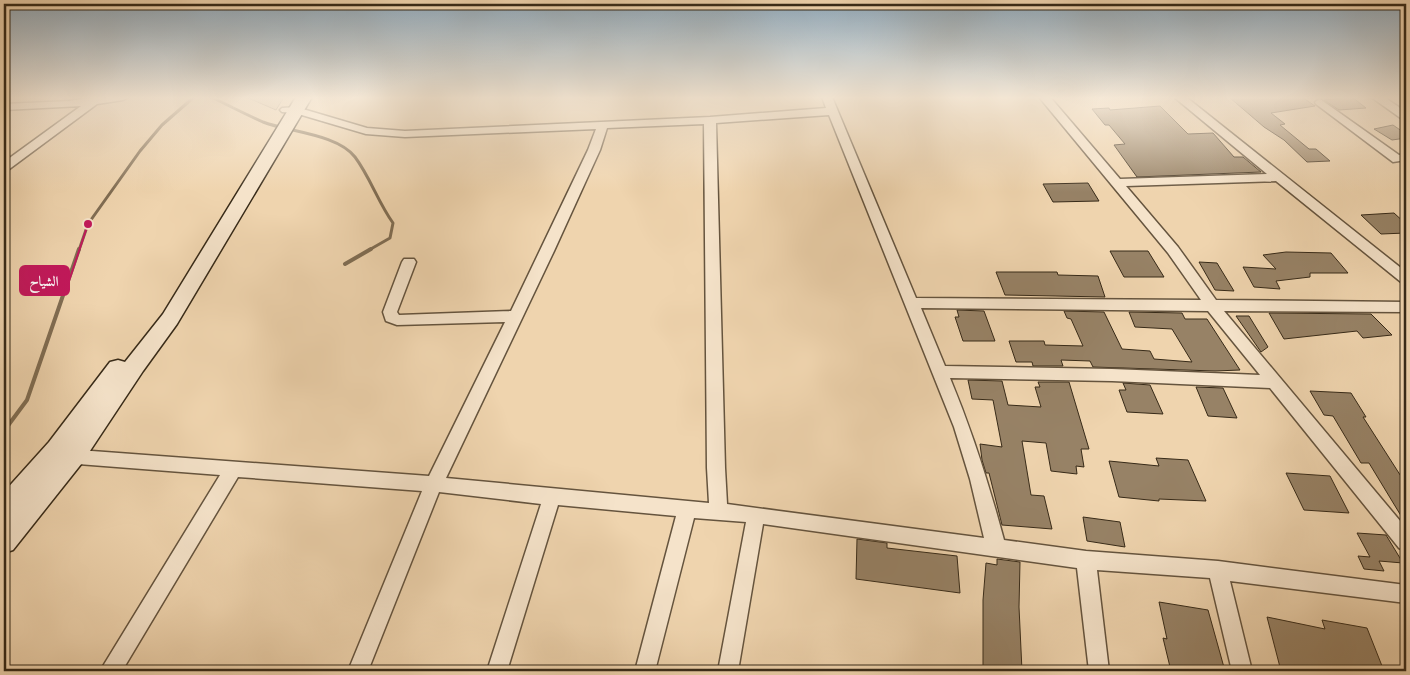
<svg xmlns="http://www.w3.org/2000/svg" width="1410" height="675" font-family="'Libre Caslon Text',Amiri,serif">
	<style>
		.green { fill: #d0b794; stroke: #847056 }
		.lines { fill: none; stroke-linecap: round; stroke-linejoin: round }
		.stream-far1 { stroke: #806d53; stroke-width: 3 }
		.stream { stroke: #806d53; stroke-width: 4 }
		.building { fill: #978266; stroke: #372a18 }
		.street-casing { stroke: #65543e; stroke-width: 3 }
		.secondary-casing { stroke: #372a18; stroke-width: 3 }
		.street { fill: #f5e3ca; fill-rule: evenodd }
		.secondary { fill: #f5e3ca; fill-rule: evenodd }
		.leader { fill: none; stroke: #c2185b; stroke-width: 2 }
		.callout-dot { fill: #c2185b; stroke: #f5e3ca; stroke-width: 2 }
		.callout { fill: #c2185b; stroke: #c2185b; stroke-width: 2 }
		.callout-label { font-size: 14px; text-anchor: middle; font-weight: bold; fill: #fff }
	</style>
	<rect width="100%" height="100%" fill="#efd4ae"/>
	<filter id="stains"><feTurbulence type="fractalNoise" baseFrequency=".004" numOctaves="4"/><feColorMatrix values="0 0 0 0 .2 0 0 0 0 .09 0 0 0 0 .02 0 0 0 .5 -.17"/></filter>
	<radialGradient id="worn" r=".72"><stop offset=".6" stop-color="#630" stop-opacity="0"/><stop offset="1" stop-color="#630" stop-opacity=".3"/></radialGradient>
	<path class="green" d="M246,97h38l-8,13z"/>
	<g class="lines">
		<g class="stream-far1">
			<path d="M211,97c17,8 34,17 52,25 26,10 74,12 92,35 15,20 23,45 38,66l-3,15 -21,12"/>
			<path d="M79,250l9,-26 52,-73 22,-26 32,-28"/>
		</g>
		<g class="stream">
			<path d="M345,264l26,-15"/>
			<path d="M4,431l23,-31 52,-151"/>
		</g>
	</g>
	<g class="building">
		<path d="M1229,97h73l13,9 -44,7 14,11 -5,1 29,24h7l14,12 -23,1 -23,-22 -20,-13z"/>
		<path d="M1352,97l14,11 -27,2 -15,-10z"/>
		<path d="M1160,106l28,28 25,-1 21,24h9l18,15 -124,5 -23,-32 11,-1 -16,-19h-4l-13,-16 17,-1 1,2z"/>
		<path d="M1393,125l13,9v4l-14,2 -18,-11z"/>
		<path d="M1088,183l11,18 -46,1 -10,-18z"/>
		<path d="M1394,213l12,11v9l-25,1 -20,-19z"/>
		<path d="M1110,251h38l16,26h-40z"/>
		<path d="M1286,252l45,1 17,20h-38v4l-34,4 4,8 -26,-2 -11,-20 33,2 -13,-14z"/>
		<path d="M1199,262l18,1 17,28 -19,-1z"/>
		<path d="M996,272h61l1,3 40,1 7,21 -100,-2z"/>
		<path d="M957,310l27,1 11,30h-32l-8,-24h4z"/>
		<path d="M1064,311l40,1 18,37 28,2 4,8 38,3 -20,-33 -37,-2 -6,-15 53,1 3,6h22l33,51 -25,1 -122,-4 -3,-6 -29,-1 2,6h-30l-1,-4h-16l-7,-21h35l1,4 38,1 -12,-27 -4,-1z"/>
		<path d="M1269,313l102,1 21,21 -29,3 -6,-7 -73,8z"/>
		<path d="M1236,316h13l19,31 -7,5z"/>
		<path d="M968,380l34,1 6,24 33,2 -6,-20h5l-2,-5h31l20,67h-8l3,18 -8,-1 1,8 -26,-3 -5,-28 -24,-2 9,54 13,1 8,33 -50,-4 -13,-52h-3l-4,-13 -2,-16 22,3 -9,-47 -21,-1z"/>
		<path d="M1123,383l27,2 13,29 -36,-2 -8,-22h7z"/>
		<path d="M1196,387l27,1 14,30 -29,-2z"/>
		<path d="M1310,391l41,2 15,24h-3l41,64h2v43l-37,-61h-8l-28,-47 -9,-1z"/>
		<path d="M1156,458l32,2 18,41 -47,-2v2l-40,-4 -10,-36 50,5z"/>
		<path d="M1286,473l44,3 19,37 -45,-3z"/>
		<path d="M1083,517l37,5 5,25 -38,-6z"/>
		<path d="M1357,533l29,2 17,28 -24,-2 5,10 -20,-2 -6,-13 12,1z"/>
		<path d="M857,539l30,4v5l70,8 3,37 -104,-14z"/>
		<path d="M997,559l23,3 -1,45 3,64 -39,-1v-70l3,-37 11,2z"/>
		<path d="M1159,602l49,8 17,61h-54l-8,-33 4,1z"/>
		<path d="M1267,617l58,12 -3,-9 45,8 17,43h-103z"/>
	</g>
	<g class="lines">
		<defs>
			<g id="street">
				<path d="M96,97h32l-5,3 -26,4 -89,66 -4,1v-9l77,-56 -77,4v-6l65,-3z"/>
				<path d="M822,97h10l84,201 285,2 -33,-47 -129,-156h11l70,82 147,-5 -93,-77h12l220,175v12l-5,-2 -125,-101 -150,5 52,61 38,53 190,2v10l-182,-1 182,217v23l-7,-3 -129,-160 -158,-7 -162,-3c22,53 39,106 54,162l82,11 132,10 188,24v18l-176,-22 22,90h-20l-22,-93 -113,-8 12,101h-20l-12,-103 -314,-44 -25,147h-20l28,-149 -52,-4 -39,153h-20l41,-155 -118,-11 -51,166h-20l54,-167 -102,-12 -71,179h-20l74,-180 -184,-14 -116,194h-22l120,-196 -155,-12 -6,-2 -3,-5 3,-5 6,-2 364,27 76,-154 -108,3 -11,-4 -3,-9 19,-50 2,-3h10l2,3 -19,50 2,3 112,-4 77,-161 8,-21 -191,8 -39,-3 -71,-21 -13,-1 -2,-2 2,-2 14,-1 71,21 38,3 305,-14 116,-9zM829,115l125,312 16,52 14,59 -257,-34 -2,-36 -9,-345zM704,124l3,344 2,35 -263,-25 108,-227 46,-101 7,-22zM921,308l287,3 52,64 -148,-6 -167,-3z"/>
				<path d="M1371,97h13l22,15v8l-4,-1z"/>
				<path d="M1320,99l79,56 7,-1v6l-13,2 -77,-58 -1,-2z"/>
			</g>
			<path id="secondary" d="M296,97h16l-135,227 -34,47 -61,92 -69,87 -9,3v-61l45,-50 61,-80 8,-2 7,2 38,-48z"/>
		</defs>
		<use href="#street" class="street-casing"/>
		<use href="#secondary" class="secondary-casing"/>
		<use href="#street" class="street"/>
		<use href="#secondary" class="secondary"/>
	</g>
	<linearGradient id="sky" x2="0" y2="1"><stop stop-color="#91aabc"/><stop offset="0.51" stop-color="#f8ecdb"/><stop offset="1" stop-color="#f8ecdb" stop-opacity="0"/></linearGradient>
	<rect width="1410" height="192" fill="url(#sky)"/>
	<path class="leader" d="M88 224L69 281"/>
	<circle class="callout-dot" cx="88" cy="224" r="5"/>
	<rect class="callout" x="20" y="266" width="49" height="29" rx="5"/>
	<g class="callout-label">
		<text x="44" y="286">الشياح</text>
	</g>
	<rect width="1410" height="675" fill="none" stroke="#efd4ae" stroke-width="20"/>
	<rect x="5" y="5" width="1400" height="665" fill="none" stroke="#372a18" stroke-width="2.5"/>
	<rect x="10" y="10" width="1390" height="655" fill="none" stroke="#372a18"/>
	<rect width="100%" height="100%" filter="url(#stains)"/>
	<rect width="100%" height="100%" fill="url(#worn)"/>
</svg>
